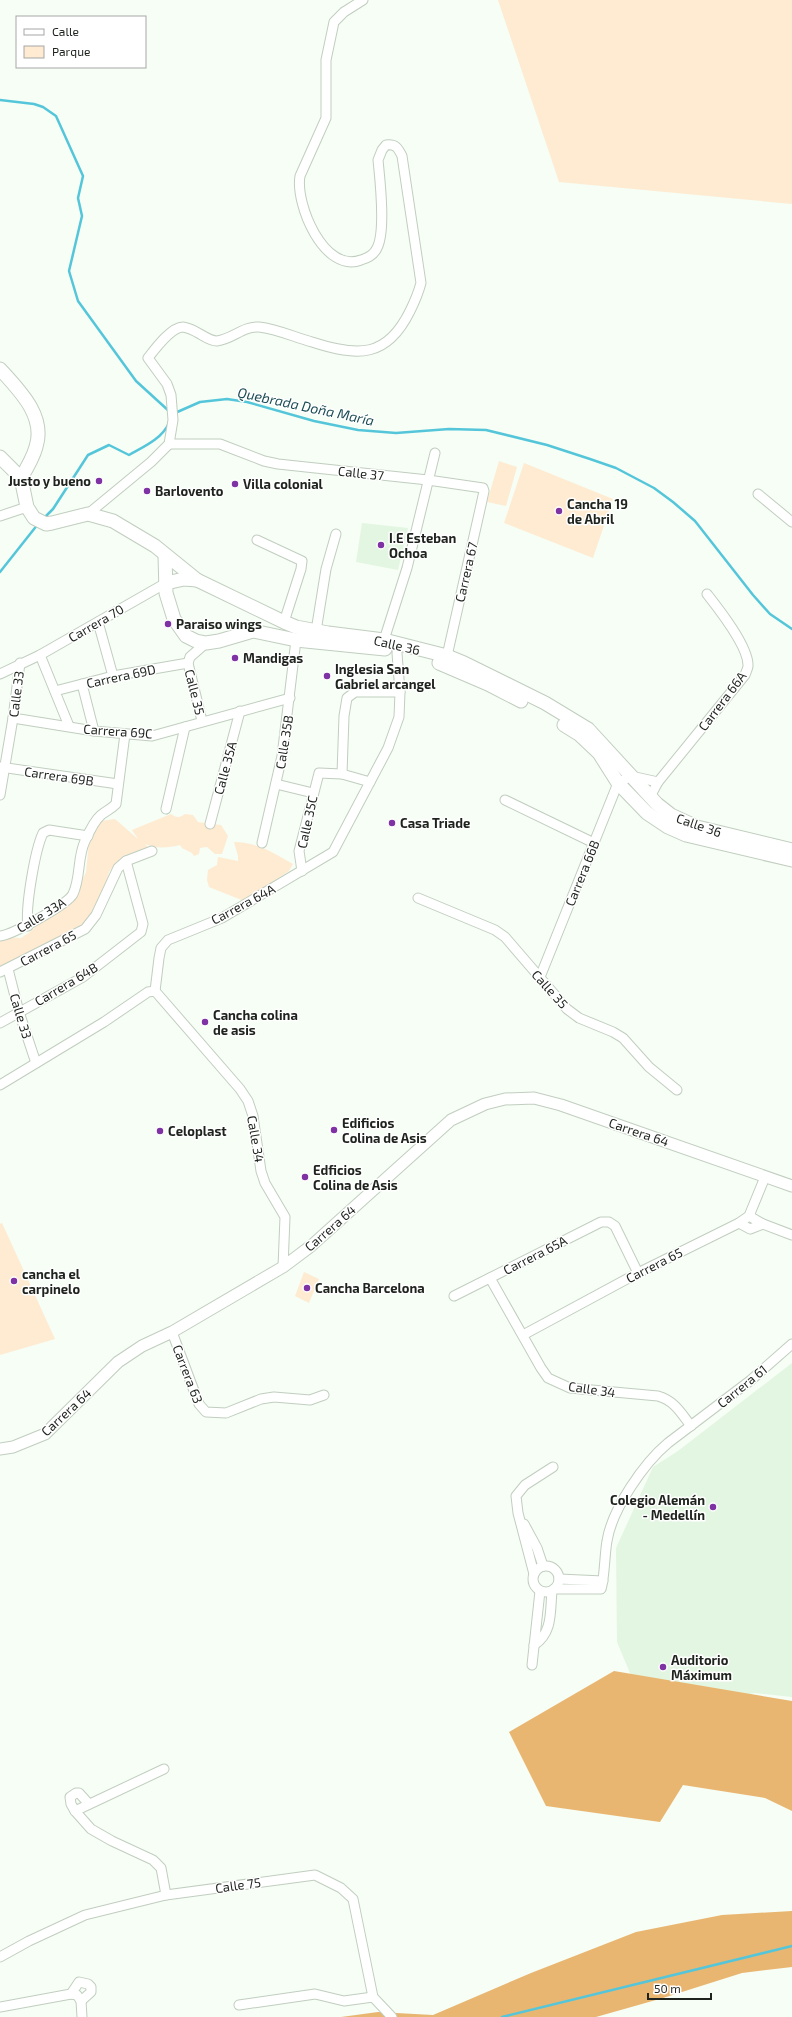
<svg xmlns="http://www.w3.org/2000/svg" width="792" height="2017" font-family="'Exo 2',sans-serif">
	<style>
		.built { fill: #e3f6e1 }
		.green { fill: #feebd2 }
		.forest { fill: #e9b671 }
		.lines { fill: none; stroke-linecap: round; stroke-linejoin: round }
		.stream { stroke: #55c6da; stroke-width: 2.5 }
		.minor-casing { stroke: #c1cebf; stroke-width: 11 }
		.tertiary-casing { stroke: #c1cebf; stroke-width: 13 }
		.secondary-casing { stroke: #c1cebf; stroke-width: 15 }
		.minor { stroke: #fff; stroke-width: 9 }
		.tertiary { stroke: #fff; stroke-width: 11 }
		.secondary { stroke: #fff; stroke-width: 13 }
		.poi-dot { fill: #7f32a3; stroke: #fff; stroke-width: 1.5 }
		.labels { text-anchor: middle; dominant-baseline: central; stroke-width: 3; stroke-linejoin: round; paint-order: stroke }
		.street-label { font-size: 13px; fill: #1e231e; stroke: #fff }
		.poi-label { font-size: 13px; font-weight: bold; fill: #1e231e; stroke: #fff; text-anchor: start }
		.water-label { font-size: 14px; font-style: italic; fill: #1b4c55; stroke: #fff }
	</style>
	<rect width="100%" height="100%" fill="#f6fef5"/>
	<g class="built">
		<path d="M362,523l46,5 -10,42 -42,-8z"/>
		<path d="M792,1363v334l-38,-4 -104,28 -33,-79 -1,-94 37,-81 25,-16z"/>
	</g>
	<g class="green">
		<path d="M498,0h294v204l-233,-22z"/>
		<path d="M499,461l18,6 -11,39 -19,-4z"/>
		<path d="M524,463l89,36 -20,59 -89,-35z"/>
		<path d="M171,814c5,4 9,4 14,0l8,1 5,7 23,3 7,11 -6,18h-7l-8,-7 -7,1 -1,6 -5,2 -2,-3 -10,-5 -2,-3c-11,3 -25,4 -35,-1l5,5 -36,16 -5,7 -5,21 -19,34 -85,40v-30l21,1 9,-6 14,-14 31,-22 11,-24 3,-30 11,-21 15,-2 23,20 -6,-9z"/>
		<path d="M234,842c22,0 40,11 59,22l-4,7 -45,30 -35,-14 -2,-7 1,-10 9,-5 1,-8 20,4v-5z"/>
		<path d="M2,1223l53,116 -55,16v-131z"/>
		<path d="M304,1272l15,7 -10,24 -14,-7z"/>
	</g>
	<g class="forest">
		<path d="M614,1671l178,30v110l-27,-13 -82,-13 -23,37 -114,-16 -37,-74z"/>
		<path d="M792,1911v56l-50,6 -79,25 -67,19h-255l37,-5 55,3 98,-42 105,-41 86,-17z"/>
	</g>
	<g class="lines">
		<g class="stream">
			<path d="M0,100l34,4 9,3 13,9 27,60 -5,22 4,18 -13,55 9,30 58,80 34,31"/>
			<path d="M175,413l25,-11 27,-3 20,3 67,19 44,9 38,3 53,-4 37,1 61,15 43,14 26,9 38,20 19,14 22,19 58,74 17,19 22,15"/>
			<path d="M44,518l9,-9 35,-54 21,-10 20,10c14,-8 33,-16 40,-32"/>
			<path d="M0,572l38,-48"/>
			<path d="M502,2017l290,-71"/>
		</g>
		<defs>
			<g id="minor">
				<path d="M169,444h51l44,17 14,3 150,16 55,8 1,3 -3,14 -34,151"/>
				<path d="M758,494l34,28"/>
				<path d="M88,514l63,-52 18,-18 4,-24 -2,-25 -4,-11 -19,-26c7,-9 23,-31 35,-31 7,1 12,4 17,7 5,3 11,7 17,7 16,-2 26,-15 42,-14 18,2 35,10 53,15 46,15 75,16 98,-31 5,-10 8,-17 11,-28l-19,-127c-4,-8 -6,-12 -16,-11l-4,5 -4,10c2,20 8,71 -1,88 -3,7 -9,10 -16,12 -37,14 -66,-56 -61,-84l26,-58v-58l8,-38 10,-10 19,-12"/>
				<path d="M0,516l27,-9"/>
				<path d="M257,540l45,21 -1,8 -17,53"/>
				<path d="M98,622l15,54"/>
				<path d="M316,631l10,-62 10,-35"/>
				<path d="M384,640l23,-72 28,-115"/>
				<path d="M40,655l29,71"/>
				<path d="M0,674l40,-19 126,-72"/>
				<path d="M82,684l12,47"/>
				<path d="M55,691l58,-15 75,-13"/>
				<path d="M13,718l81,13 58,5 138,-38"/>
				<path d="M202,721l-14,-58 2,-6 16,-14"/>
				<path d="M0,767l118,17"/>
				<path d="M342,774l2,-58 3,-18 8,-6h45"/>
				<path d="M276,784l37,9"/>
				<path d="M0,795l13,-77 7,-55"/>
				<path d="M650,797l8,-15 87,-107c1,-3 3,-7 3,-9 1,-19 -30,-58 -41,-72"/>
				<path d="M505,800l89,43"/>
				<path d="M166,809l19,-82"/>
				<path d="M210,824l30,-113"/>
				<path d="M262,843l20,-87 14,-116"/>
				<path d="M302,871l-3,-20 20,-78 23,1 28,8"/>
				<path d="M418,898l77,32 10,7 62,72 12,9 34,14 10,6 26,29 28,23"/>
				<path d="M28,926c-3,-18 7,-76 15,-93l6,-3 39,6"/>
				<path d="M0,936c12,-1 68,-32 73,-42 8,-17 4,-36 12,-53 4,-9 9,-20 16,-26 5,-4 10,-6 15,-11l9,-70"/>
				<path d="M8,969l11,43 17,51"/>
				<path d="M0,972l85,-43 11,-14 22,-47 8,-7 26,-10"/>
				<path d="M540,977l78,-194 13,-7 27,6"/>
				<path d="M155,991l85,98 8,12 5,15 8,55 4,12 20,34 -2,50"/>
				<path d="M0,1023l83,-46 58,-45 2,-8 -17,-63"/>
				<path d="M0,1085l104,-63 44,-30 7,-1 4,-33 2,-10 7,-8 54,-22 111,-66 55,-104 11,-31 1,-25 -3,-39"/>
				<path d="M749,1216l14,8 29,11"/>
				<path d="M739,1223l11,6 13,-5"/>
				<path d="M490,1278l51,90 7,10 22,10 88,8c17,5 23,17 33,30"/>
				<path d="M454,1296l147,-74h8l6,4 23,47"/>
				<path d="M172,1332l27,72 7,8 20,1 35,-14 13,-2 36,3 14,-5"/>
				<path d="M523,1335l115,-62 101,-50 10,-7 16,-39"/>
				<path d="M524,1524l13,24 6,18"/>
				<circle cx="546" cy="1579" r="13"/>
				<path d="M534,1574l-16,-61 -2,-17 9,-11 28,-18"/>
				<path d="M559,1579l44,2"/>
				<path d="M554,1589h47c3,-5 4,-39 6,-48 5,-32 37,-78 61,-98l83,-63 41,-36"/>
				<path d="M534,1645c19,-12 16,-34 18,-54"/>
				<path d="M532,1665l8,-74"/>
				<path d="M89,1804l-10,-11h-3l-6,4 1,7 4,7 16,18 21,12 41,19 8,8 5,27"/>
				<path d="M75,1811l89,-42"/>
				<path d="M0,1957l29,-16 56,-26 81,-20 149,-20 26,13 12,11 20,98 19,20"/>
				<path d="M71,1994l8,-12 9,2 3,3v5l-10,9"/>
				<path d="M239,2005l76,-11 29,7 29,-4"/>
				<path d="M0,2007l71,-13 6,1 4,6 1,16"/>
			</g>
			<path id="tertiary" d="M0,1449l13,-2 32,-13 73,-72 24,-16 30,-14 111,-65 28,-21 140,-126 34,-16 20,-5 29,-1 27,7 231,81"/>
			<g id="secondary">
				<path d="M0,369c19,21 46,47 36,78 -3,11 -9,21 -15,31"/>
				<path d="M0,457l21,21 6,29 7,11 12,6 6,-1 36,-9 25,7 42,25 42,34 87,42 12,5 32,6 56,7 63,16 17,7 81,40 43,26 69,75 14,11 26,12 95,23"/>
				<path d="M165,555l1,38 8,26 12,17 10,5 10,2 13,-2 34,-10 43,9 89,9"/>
				<path d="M166,583l18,-4 13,1"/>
				<path d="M439,663l49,21 33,17"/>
				<path d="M564,725l16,10 19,18 19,30 29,30 21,14 18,8 106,25"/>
			</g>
		</defs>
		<use href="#minor" class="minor-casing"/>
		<use href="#tertiary" class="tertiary-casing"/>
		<use href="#secondary" class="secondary-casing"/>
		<use href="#minor" class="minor"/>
		<use href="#tertiary" class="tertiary"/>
		<use href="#secondary" class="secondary"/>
	</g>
	<g class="poi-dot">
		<circle cx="99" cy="481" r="4"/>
		<circle cx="235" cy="484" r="4"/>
		<circle cx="147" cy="491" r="4"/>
		<circle cx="559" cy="511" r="4"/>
		<circle cx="381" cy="545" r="4"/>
		<circle cx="168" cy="624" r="4"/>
		<circle cx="235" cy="658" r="4"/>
		<circle cx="327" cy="676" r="4"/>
		<circle cx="392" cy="823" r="4"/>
		<circle cx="205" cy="1022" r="4"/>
		<circle cx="334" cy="1130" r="4"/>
		<circle cx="160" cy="1131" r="4"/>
		<circle cx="305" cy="1177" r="4"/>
		<circle cx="14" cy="1281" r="4"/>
		<circle cx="307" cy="1288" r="4"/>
		<circle cx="713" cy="1507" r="4"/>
		<circle cx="663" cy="1667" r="4"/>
	</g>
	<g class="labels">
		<g class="street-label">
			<text transform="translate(361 473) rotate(6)">Calle 37</text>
			<text transform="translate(466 572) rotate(-77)">Carrera 67</text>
			<text transform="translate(96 623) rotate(-30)">Carrera 70</text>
			<text transform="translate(397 645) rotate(13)">Calle 36</text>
			<text transform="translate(121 676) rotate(-12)">Carrera 69D</text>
			<text transform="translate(195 692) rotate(76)">Calle 35</text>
			<text transform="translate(16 694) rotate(-83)">Calle 33</text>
			<text transform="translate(722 701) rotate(-53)">Carrera 66A</text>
			<text transform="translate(118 731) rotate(4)">Carrera 69C</text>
			<text transform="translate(284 742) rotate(-81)">Calle 35B</text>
			<text transform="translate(225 768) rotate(-75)">Calle 35A</text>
			<text transform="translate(59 776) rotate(8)">Carrera 69B</text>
			<text transform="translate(307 822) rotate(-78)">Calle 35C</text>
			<text transform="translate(699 825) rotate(19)">Calle 36</text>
			<text transform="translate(582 873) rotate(-68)">Carrera 66B</text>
			<text transform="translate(243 904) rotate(-28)">Carrera 64A</text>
			<text transform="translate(41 915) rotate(-31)">Calle 33A</text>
			<text transform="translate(48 948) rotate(-28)">Carrera 65</text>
			<text transform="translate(66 984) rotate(-31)">Carrera 64B</text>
			<text transform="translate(550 989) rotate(48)">Calle 35</text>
			<text transform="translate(21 1016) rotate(73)">Calle 33</text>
			<text transform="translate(639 1132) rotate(19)">Carrera 64</text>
			<text transform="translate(256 1139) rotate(80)">Calle 34</text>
			<text transform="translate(330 1228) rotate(-41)">Carrera 64</text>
			<text transform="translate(535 1255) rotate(-27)">Carrera 65A</text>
			<text transform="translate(654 1265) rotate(-27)">Carrera 65</text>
			<text transform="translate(188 1374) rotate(69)">Carrera 63</text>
			<text transform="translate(742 1386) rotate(-39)">Carrera 61</text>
			<text transform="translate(592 1389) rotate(8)">Calle 34</text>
			<text transform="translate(66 1412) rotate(-43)">Carrera 64</text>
			<text transform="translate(238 1885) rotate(-8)">Calle 75</text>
		</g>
		<g class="poi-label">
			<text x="91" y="481" text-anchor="end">Justo y bueno</text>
			<text x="243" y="484">Villa colonial</text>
			<text x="155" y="491">Barlovento</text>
			<text x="567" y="504">Cancha 19<tspan x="567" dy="15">de Abril</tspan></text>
			<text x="389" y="538">I.E Esteban<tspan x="389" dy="15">Ochoa</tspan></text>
			<text x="176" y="624">Paraiso wings</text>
			<text x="243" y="658">Mandigas</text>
			<text x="335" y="669">Inglesia San<tspan x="335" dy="15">Gabriel arcangel</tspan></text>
			<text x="400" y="823">Casa Triade</text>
			<text x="213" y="1015">Cancha colina<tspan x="213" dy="15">de asis</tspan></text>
			<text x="342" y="1123">Edificios<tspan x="342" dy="15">Colina de Asis</tspan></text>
			<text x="168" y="1131">Celoplast</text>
			<text x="313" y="1170">Edficios<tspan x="313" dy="15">Colina de Asis</tspan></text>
			<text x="22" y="1274">cancha el<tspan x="22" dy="15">carpinelo</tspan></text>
			<text x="315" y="1288">Cancha Barcelona</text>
			<text x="705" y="1500" text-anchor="end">Colegio Alemán<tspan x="705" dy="15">- Medellín</tspan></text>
			<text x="671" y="1660">Auditorio<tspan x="671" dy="15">Máximum</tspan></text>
		</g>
		<g class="water-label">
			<text transform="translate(306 406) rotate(12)">Quebrada Doña María</text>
		</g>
	</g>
	<rect x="16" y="16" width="130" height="52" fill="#ffffff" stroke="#a5a7a5"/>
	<rect x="24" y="29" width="20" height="6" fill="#ffffff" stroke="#a5a7a5"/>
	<text x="52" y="36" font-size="12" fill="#1e231e">Calle</text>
	<rect x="24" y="46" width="20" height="12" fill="#feebd2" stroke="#a5a7a5"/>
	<text x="52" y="56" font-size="12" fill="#1e231e">Parque</text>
	<path d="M648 1993v6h63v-6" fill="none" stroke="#1e231e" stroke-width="2"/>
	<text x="654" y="1993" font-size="12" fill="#1e231e" stroke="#ffffff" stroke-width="3" paint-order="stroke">50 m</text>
</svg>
